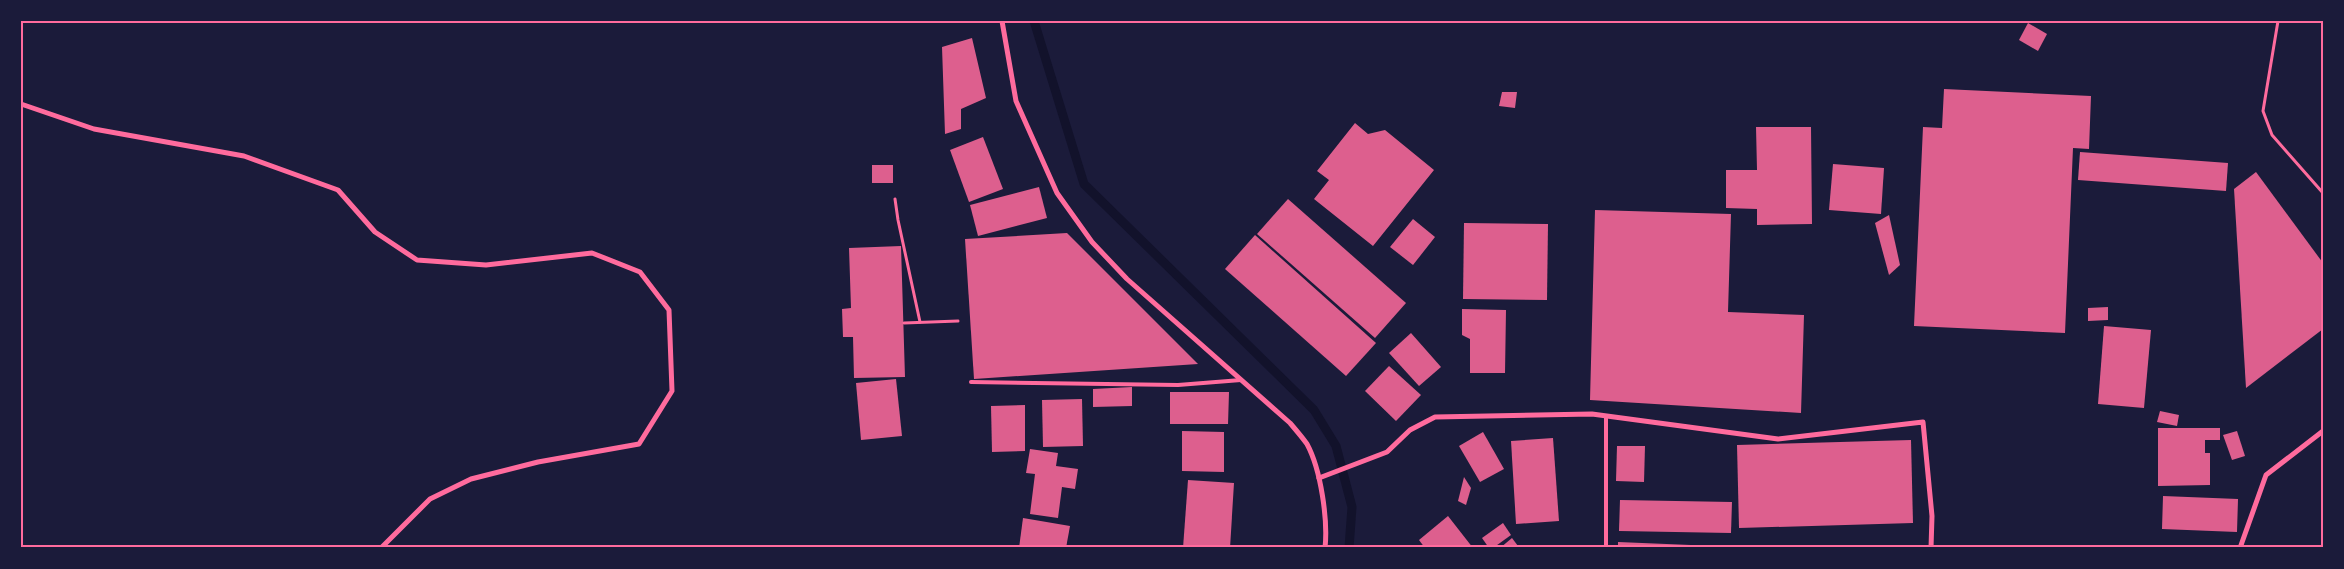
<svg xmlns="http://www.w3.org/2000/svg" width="2344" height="569" font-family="'Nunito Sans',sans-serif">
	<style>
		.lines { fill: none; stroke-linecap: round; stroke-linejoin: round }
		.stream { stroke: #12122b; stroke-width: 9 }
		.building { fill: #dd5f8e }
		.path { stroke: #ff6b9d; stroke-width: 3 }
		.service { stroke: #ff6b9d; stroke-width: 4 }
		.minor { stroke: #ff6b9d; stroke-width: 5 }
		.neatline { fill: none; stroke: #ff6b9d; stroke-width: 2 }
	</style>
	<rect width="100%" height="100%" fill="#1b1b3a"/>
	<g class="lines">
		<path class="stream" d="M1034,21l50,163 230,226 22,36 16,61 -3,41"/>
	</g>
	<g class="building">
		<path d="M2028,23l19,11 -9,17 -19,-11z"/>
		<path d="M972,38l14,60 -25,11v20l-16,5 -3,-87z"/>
		<path d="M1944,89l147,7 -2,53 -16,-1 -8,185 -151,-7 9,-199 19,1z"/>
		<path d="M1502,92h15l-2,16 -16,-2z"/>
		<path d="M1355,123l13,11 17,-4 49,40 -61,76 -59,-47 15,-19 -12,-9z"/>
		<path d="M1756,127h55l1,97 -55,1v-16l-31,-1v-38h31z"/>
		<path d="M983,137l20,52 -34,13 -19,-52z"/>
		<path d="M2080,152l148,11 -2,28 -148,-11z"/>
		<path d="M1833,164l51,4 -3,46 -52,-4z"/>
		<rect x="872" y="165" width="21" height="18"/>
		<path d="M2256,172l67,91v66l-77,59 -12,-199z"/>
		<path d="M1039,187l8,31 -69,18 -8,-31z"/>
		<path d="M1288,199l118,104 -31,35 -118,-104z"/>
		<path d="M1595,210l136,4 -3,98 76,3 -3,98 -211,-13z"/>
		<path d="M1889,215l11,50 -11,10 -14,-52z"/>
		<path d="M1413,219l22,18 -22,28 -23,-18z"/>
		<path d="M1464,223l84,1 -1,76 -84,-1z"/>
		<path d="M1067,233l131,131 -224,15 -9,-140z"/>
		<path d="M1255,235l121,108 -30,33 -121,-107z"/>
		<path d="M901,246l4,131 -51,1 -1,-41h-10l-1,-28 9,-1 -2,-60z"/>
		<path d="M2108,307v13l-20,1v-13z"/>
		<path d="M1462,309l44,1 -1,63h-35v-34l-8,-4z"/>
		<path d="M2104,326l47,4 -7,78 -46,-4z"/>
		<path d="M1411,333l30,34 -22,19 -30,-33z"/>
		<path d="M1389,366l32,29 -25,26 -31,-30z"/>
		<path d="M896,379l6,57 -41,4 -5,-57z"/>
		<path d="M1132,387v19l-39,1v-18z"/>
		<path d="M1170,392h59l-1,32h-58z"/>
		<path d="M1082,399l1,47 -40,1 -1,-47z"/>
		<path d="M1025,405v46l-33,1 -1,-46z"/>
		<path d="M2160,411l19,4 -2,11 -20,-4z"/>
		<path d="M2158,428h62v12h-15v13h5v32l-52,1z"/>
		<path d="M1182,431l42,1v40l-42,-1z"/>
		<path d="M2237,431l8,25 -13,4 -9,-25z"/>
		<path d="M1483,432l21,37 -24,13 -21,-36z"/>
		<path d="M1553,438l6,83 -43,3 -5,-83z"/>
		<path d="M1911,440l2,83 -174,5 -2,-83z"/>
		<path d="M1617,446h28l-1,36 -28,-1z"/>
		<path d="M1030,449l28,4 -2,13 22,3 -3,20 -13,-2 -4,31 -28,-4 5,-40 -9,-1z"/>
		<path d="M1464,477l7,11 -5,17 -8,-4z"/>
		<path d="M1188,480l46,3 -4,65h-47z"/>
		<path d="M2163,496l75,3 -1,33 -75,-3z"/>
		<path d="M1620,500l112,2 -1,31 -112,-2z"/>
		<path d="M1448,516l25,32h-48l-6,-8z"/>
		<path d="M1023,518l47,8 -4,22h-47z"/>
		<path d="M1503,523l8,12 -18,13h-4l-7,-10z"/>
		<path d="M1512,538l6,8 -2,2h-16z"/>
		<path d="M1618,542l97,4v2h-97z"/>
	</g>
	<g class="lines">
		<g class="path">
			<path d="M2278,21l-15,90 9,24 51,58"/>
			<path d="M895,199l3,21 22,102"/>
			<path d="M904,323l54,-2"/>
		</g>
		<g class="service">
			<path d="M971,382l207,3 63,-5"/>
			<path d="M1606,416v132"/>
		</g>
		<g class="minor">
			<path d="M1002,21l14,80 41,92 35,49 35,37 163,144c6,7 12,14 17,21 14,26 21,76 18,104"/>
			<path d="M21,104l73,25 150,27 94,34 37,42 42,28 69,5 106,-12 48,19 29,38 3,81 -33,53 -101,18 -67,17 -41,20 -49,49"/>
			<path d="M1319,478l68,-26 23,-22 25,-13 157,-3 186,25 145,-17 9,94 -1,32"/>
			<path d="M2240,548l26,-73 57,-44"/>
		</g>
	</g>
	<rect width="2344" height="569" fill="none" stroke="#1b1b3a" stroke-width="45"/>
	<rect x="22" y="22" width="2300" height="524" class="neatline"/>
</svg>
